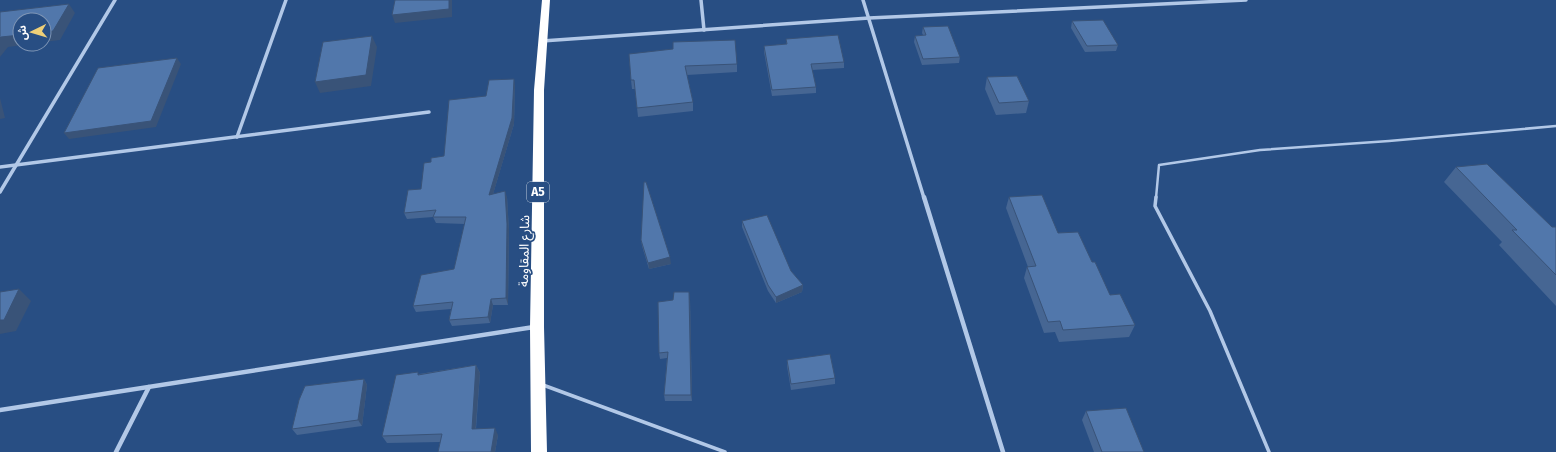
<svg xmlns="http://www.w3.org/2000/svg" width="1556" height="452" font-family="'Fira Sans','Noto Sans Arabic',sans-serif">
	<style>
		.lines { fill: none; stroke-linecap: round; stroke-linejoin: round }
		.lane-far1 { stroke: #b2c8e7; stroke-width: 2.5 }
		.lane { stroke: #b2c8e7; stroke-width: 3.5 }
		.street-far1 { stroke: #b2c8e7; stroke-width: 3.5 }
		.street { stroke: #b2c8e7; stroke-width: 4.5 }
		.highway { fill: #fff; fill-rule: evenodd }
		.wall { fill: #466693 }
		.shaded-wall { fill: #395378 }
		.building { fill: #5177ab; stroke: #395378 }
		.labels { text-anchor: middle; dominant-baseline: central; stroke-width: 3.5; stroke-linejoin: round; paint-order: stroke }
		.shield { fill: #284e83; stroke: #becada; stroke-width: 1 }
		.shield-label { font-size: 12px; font-weight: bold; fill: #fff }
		.street-label { font-size: 13px; fill: #fff; stroke: #284e83 }
	</style>
	<rect width="100%" height="100%" fill="#284e83"/>
	<g class="lines">
		<path class="lane-far1" d="M1156,198l3,-33 101,-15 129,-9 167,-15"/>
		<g class="lane">
			<path d="M1156,197l-1,9 55,105 59,141"/>
			<path d="M543,385l182,67"/>
		</g>
		<g class="street-far1">
			<path d="M701,0l3,30"/>
			<path d="M863,0l61,198"/>
			<path d="M542,41l327,-23 377,-18"/>
			<path d="M237,137l49,-137"/>
			<path d="M0,167l429,-55"/>
			<path d="M0,192l115,-192"/>
		</g>
		<g class="street">
			<path d="M924,197l79,255"/>
			<path d="M0,410l534,-83"/>
			<path d="M116,452l33,-65"/>
		</g>
		<path class="highway" d="M542,0h8l-6,90v237l3,125h-16l-1,-125 4,-237z"/>
	</g>
	<g class="wall">
		<path d="M1072,21l46,24 -2,6 -31,1 -14,-24z"/>
		<path d="M923,27l37,30 -1,6 -37,2 -8,-23 1,-6 8,-1 -1,-2z"/>
		<path d="M786,39l58,23v6l-32,2 4,17v6l-44,3 -8,-44v-6l22,-2z"/>
		<path d="M629,54l108,10v8l-50,3 6,27v9l-55,6 -3,-28h-3l-1,-9z"/>
		<path d="M987,77l42,24 -3,12 -30,2 -11,-26z"/>
		<path d="M515,85l-1,39 -21,70 14,3 2,33 -1,75h-15l-3,18 -38,3 -3,-6 2,-11 -35,3 -3,-6 41,-37 11,-45 -29,-1 -3,-6 -26,2 -3,-6 17,-24 10,-27 13,-6 42,-60z"/>
		<path d="M1456,167l96,60h4v79l-57,-61 3,-3 -58,-60z"/>
		<path d="M1009,197l49,36 34,29 18,33 25,30 -6,12 -70,5 -4,-10 -11,1 -20,-55 3,-11h1l-22,-59z"/>
		<path d="M742,221l49,50 12,14 -1,7 -26,11 -8,-12 -26,-64z"/>
		<path d="M641,240l30,24 -22,5 -7,-23z"/>
		<path d="M690,299l2,102h-27l-1,-6 3,-37 -7,1 -1,-6z"/>
		<path d="M787,360l48,18v6l-44,6 -4,-24z"/>
		<path d="M476,365l4,8 -4,56 22,6 -3,17h-57l2,-10 -53,1 -5,-7 37,-62z"/>
		<path d="M364,379l3,6 -5,41 -65,9 -5,-6z"/>
		<path d="M1086,411l58,41h-50l-12,-32z"/>
	</g>
	<g class="shaded-wall">
		<path d="M449,0h3v17l-57,6 -3,-8z"/>
		<path d="M69,4l6,9 -15,27 -16,2v-10z"/>
		<path d="M20,35v9h11l-23,3 -8,10v-19l1,-1z"/>
		<path d="M372,36l5,11 -6,39 -51,7 -5,-11z"/>
		<path d="M177,58l4,6 -25,63 -87,12 -5,-6z"/>
		<path d="M514,79l1,6 -1,39 -23,77 -2,-6z"/>
		<path d="M0,98l5,20 -5,1z"/>
		<path d="M505,191l2,6 2,33 -1,75 -2,-7z"/>
		<path d="M670,257l1,7 -22,5 -1,-6z"/>
		<path d="M803,285l-1,7 -26,11v-6z"/>
		<path d="M19,289l12,12 -15,30 -16,3v-14z"/>
		<path d="M689,292l1,7 2,102 -1,-6z"/>
		<path d="M491,299l2,6 -3,18 -2,-6z"/>
		<path d="M476,365l4,8 -5,63 -3,-7z"/>
		<path d="M364,379l3,6 -5,41 -4,-6z"/>
		<path d="M495,428l3,7 -3,17h-4z"/>
	</g>
	<g class="building">
		<path d="M395,0h54v9l-57,6z"/>
		<path d="M69,4l-16,27 -9,1v-12h-24v15l-19,2 -1,1v-26z"/>
		<path d="M1103,20l15,25 -31,1 -15,-25z"/>
		<path d="M948,26l12,31 -37,2 -8,-23 11,-1 -3,-8z"/>
		<path d="M838,35l6,27 -33,2 5,23 -44,3 -8,-44 23,-2 -1,-5z"/>
		<path d="M372,36l-6,39 -51,7 8,-40z"/>
		<path d="M735,40l2,24 -52,2 8,36 -56,6 -3,-28h-3l-2,-26 44,-5v-7z"/>
		<path d="M177,58l-26,63 -87,12 34,-65z"/>
		<path d="M1017,76l12,25 -30,2 -12,-26z"/>
		<path d="M514,79l-2,39 -23,77 16,-4 2,33 -1,74 -15,1 -3,18 -39,3 4,-18 -40,4 8,-31 33,-6 12,-52h-33l3,-7 -32,3 4,-23 13,-1 3,-26 7,-1v-4l13,-2 5,-56 37,-4 3,-16z"/>
		<path d="M1487,164l65,63h4v48l-44,-45h5l-61,-63z"/>
		<path d="M644,182h2l24,75 -22,6 -7,-23z"/>
		<path d="M1042,195l16,38 20,-1 14,30h3l15,33 10,-1 15,31 -72,5 -3,-9 -12,1 -21,-55 9,-1 -27,-69z"/>
		<path d="M767,215l24,56 12,14 -27,12 -8,-12 -26,-64z"/>
		<path d="M19,289l-15,31h-4v-28z"/>
		<path d="M674,292h15l2,103h-27l4,-43 -9,1 -1,-51 15,-2z"/>
		<path d="M830,354l5,24 -44,6 -4,-24z"/>
		<path d="M476,365l-4,64 23,-1 -4,24h-53l4,-18 -60,2 14,-61 22,-3v3z"/>
		<path d="M364,379l-6,41 -66,9 7,-29 6,-14z"/>
		<path d="M1126,408l18,44h-42l-16,-41z"/>
	</g>
	<g class="labels">
		<rect class="shield" x="527" y="182" width="22" height="20" rx="3"/>
		<g class="shield-label">
			<text x="538" y="192">A5</text>
		</g>
		<g class="street-label">
			<text transform="translate(524 251) rotate(-89)">شارع المقاومة</text>
		</g>
	</g>
	<g transform="translate(32 32) rotate(265)"><circle r="19" fill="#284e83" stroke="#7e95b5"/>
	<path d="M0-3L7 15L0 10L-7 15Z" fill="#eecf78"/>
	<text y="-6" font-size="11" font-weight="bold" text-anchor="middle" fill="#ffffff">ش</text>
	</g>
</svg>
